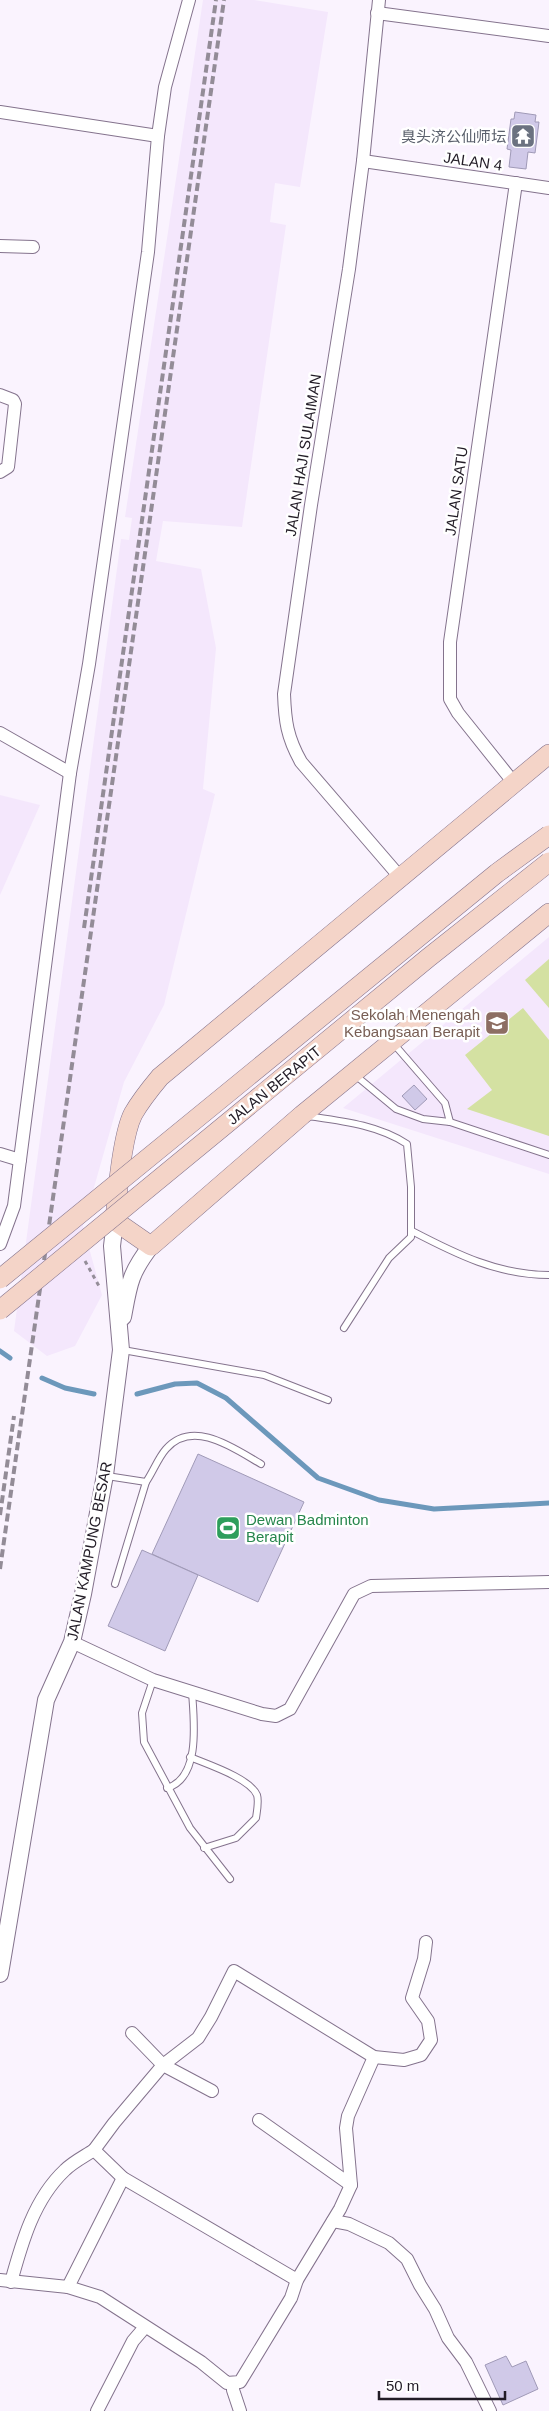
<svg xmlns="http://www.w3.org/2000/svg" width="549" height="2411" font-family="Arial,'Noto Sans SC',sans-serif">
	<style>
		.built { fill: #f4e7fc }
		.green { fill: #d4e1a2 }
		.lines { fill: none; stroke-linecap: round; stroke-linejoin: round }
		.stream { stroke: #6c98bb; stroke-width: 5 }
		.building { fill: #d0c9e8; stroke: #a09ab7 }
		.service-casing { stroke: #84738d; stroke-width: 8 }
		.minor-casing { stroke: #84738d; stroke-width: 14 }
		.tertiary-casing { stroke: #84738d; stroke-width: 18 }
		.secondary-casing { stroke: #84738d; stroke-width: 20 }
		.path { stroke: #948d98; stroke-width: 3; stroke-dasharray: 4 4; stroke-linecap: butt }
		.service { stroke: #fff; stroke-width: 6 }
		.minor { stroke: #fff; stroke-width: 12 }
		.tertiary { stroke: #fff; stroke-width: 16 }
		.secondary { stroke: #f4d4c8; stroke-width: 19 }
		.rail { stroke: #938c97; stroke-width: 4; stroke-dasharray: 8 4; stroke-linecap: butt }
		.secondary-bridge-casing { stroke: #84738d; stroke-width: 20; stroke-linecap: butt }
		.secondary-bridge { stroke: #f4d4c8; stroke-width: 19 }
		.labels { text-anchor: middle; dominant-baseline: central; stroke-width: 5; stroke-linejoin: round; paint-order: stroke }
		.worship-label { font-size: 15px; fill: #5b616d; stroke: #fff; text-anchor: end }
		.street-label { font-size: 15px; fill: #221c26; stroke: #fff }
		.education-label { font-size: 15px; fill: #785e54; stroke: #fff; text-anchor: end }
		.leisure-label { font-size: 15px; fill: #27864d; stroke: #fff; text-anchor: start }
	</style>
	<rect width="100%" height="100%" fill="#faf3fe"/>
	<g class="built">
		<path d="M203,0h51l74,12 -28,175 -25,-4 -5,39 16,3 -44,302 -79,-6 -7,40 45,8 15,79 -13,141 12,5 -51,211 -40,77 -41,144 19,69 -27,51 -28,10 -33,-25 107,-792 8,1 3,-22 -7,-1z"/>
		<path d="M0,795l40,10 -40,90z"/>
		<path d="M549,937v237l-206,-66z"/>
	</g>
	<g class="green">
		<path d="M549,959v49l-24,-28z"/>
		<path d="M523,1008l26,32v96l-82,-27 25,-19 -27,-35z"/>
	</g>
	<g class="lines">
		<g class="stream">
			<path d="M0,1351l10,7"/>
			<path d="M42,1378l23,10 29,6"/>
			<path d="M137,1394l38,-10 22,-1 29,15 92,80 61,22 55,9 115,-6"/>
		</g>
	</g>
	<g class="building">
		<path d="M515,112l21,3 -1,7h4l-4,31 -7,-1 -2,17 -17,-2 2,-17 -4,-1 4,-30h3z"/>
		<path d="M414,1085l13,14 -12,11 -13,-14z"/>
		<path d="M198,1454l106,48 -46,100 -106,-48z"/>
		<path d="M142,1550l56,25 -33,76 -57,-25z"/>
		<path d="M506,2356l6,11 14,-6 12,28 -35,16 -18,-40z"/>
	</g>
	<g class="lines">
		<defs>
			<g id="service">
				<path d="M393,1043l52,60 5,19"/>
				<path d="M355,1075l41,34 27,10 27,3 99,33"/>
				<path d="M308,1116c34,5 70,9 99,28l4,43v50l-22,21 -45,70"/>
				<path d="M412,1231c44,23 86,44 137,44"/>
				<path d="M123,1350l141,25 64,25"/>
				<path d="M107,1476l39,6c7,-10 12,-24 20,-33 27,-31 69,0 95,15"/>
				<path d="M115,1584l31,-102"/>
				<path d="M153,1680l-11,33 2,29 46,86 40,51"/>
				<path d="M190,1757c16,7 60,21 67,38 2,6 0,16 -1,23l-20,20 -32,10"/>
				<path d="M167,1788c34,-10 27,-67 25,-96"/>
			</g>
			<g id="minor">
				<path d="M379,0l-16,161 -14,108 -38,236 -27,189c1,27 3,43 17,68l99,115"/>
				<path d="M377,13l172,23"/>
				<path d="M0,112l158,24"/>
				<path d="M363,161l186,27"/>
				<path d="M0,246l33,1"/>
				<path d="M0,395l13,5 2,4 -7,63 -8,5"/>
				<path d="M0,733l70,40"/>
				<path d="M514,783l-56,-70 -8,-14v-57l66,-459"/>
				<path d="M0,1154l20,6"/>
				<path d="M0,1244l14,-38 56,-433 19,-109 59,-412 10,-116 7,-49 24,-87"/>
				<path d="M72,1642l81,38 109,34 14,2 14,-7 64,-115 17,-8 178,-4"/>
				<path d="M132,2033l31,32 49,26"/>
				<path d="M259,2120l92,65"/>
				<path d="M333,2221l16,3 40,19 18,16 13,26 15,24 13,29 18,24 24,49"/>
				<path d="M0,2280l68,7 32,10 101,65 26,21 13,-1 51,-84 6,-18 43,-71 11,-24 -5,-57 2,-12 26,-59"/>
				<path d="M297,2280l-174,-102 -29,-28 20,-27 49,-58 35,-27 13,-21 23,-46 140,86 30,3 17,-5 10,-15 -3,-19 -16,-23 12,-39 2,-17"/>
				<path d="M11,2282c11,-40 23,-83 54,-112 8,-8 20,-14 29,-20"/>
				<path d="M68,2287l55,-109"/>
				<path d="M233,2384v6l7,21"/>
				<path d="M97,2411l36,-70 12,-14"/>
			</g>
			<g id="tertiary">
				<path d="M123,1317c6,-33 7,-44 28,-71"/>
				<path d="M0,1974l46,-274 26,-58 11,-48 22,-119 16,-125 -9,-104 3,-25"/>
			</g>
			<path id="secondary" d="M549,754l-389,323c-10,12 -19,23 -27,37 -11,22 -16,81 -18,107l36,25 151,-131 247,-202"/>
		</defs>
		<use href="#service" class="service-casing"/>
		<use href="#minor" class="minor-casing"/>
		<use href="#tertiary" class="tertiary-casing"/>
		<use href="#secondary" class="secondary-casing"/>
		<path class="path" d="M85,1261l14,25"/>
		<use href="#service" class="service"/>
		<use href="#minor" class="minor"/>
		<use href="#tertiary" class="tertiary"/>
		<use href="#secondary" class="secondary"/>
		<g class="rail">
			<path d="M84,928l132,-928"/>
			<path d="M0,1515l14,-99"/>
			<path d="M0,1569l224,-1569"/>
		</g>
		<defs>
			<g id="secondary-bridge">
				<path d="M0,1279l497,-406 52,-38"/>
				<path d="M0,1310l428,-352 121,-96"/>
			</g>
		</defs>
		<use href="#secondary-bridge" class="secondary-bridge-casing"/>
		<use href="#secondary-bridge" class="secondary-bridge"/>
	</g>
	<defs>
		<symbol id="temple-square" viewBox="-11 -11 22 22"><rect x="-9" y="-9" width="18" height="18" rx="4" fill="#6b7280" stroke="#fff"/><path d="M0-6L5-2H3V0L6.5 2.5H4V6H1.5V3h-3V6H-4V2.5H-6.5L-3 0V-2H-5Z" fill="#fff"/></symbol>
		<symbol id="school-square" viewBox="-11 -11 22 22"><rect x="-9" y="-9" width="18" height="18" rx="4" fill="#8d6e63" stroke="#fff"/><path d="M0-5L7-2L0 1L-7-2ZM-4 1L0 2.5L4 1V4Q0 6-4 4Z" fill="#fff"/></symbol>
		<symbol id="stadium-square" viewBox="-11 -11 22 22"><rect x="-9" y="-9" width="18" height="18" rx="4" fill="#2e9e5b" stroke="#fff"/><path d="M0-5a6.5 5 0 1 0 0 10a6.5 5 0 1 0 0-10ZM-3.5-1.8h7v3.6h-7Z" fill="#fff"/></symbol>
	</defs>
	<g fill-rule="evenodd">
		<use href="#temple-square" x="509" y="122" width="28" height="28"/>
		<use href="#school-square" x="483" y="1009" width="28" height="28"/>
		<use href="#stadium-square" x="214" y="1514" width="28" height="28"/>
	</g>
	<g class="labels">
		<g class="worship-label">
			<text x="506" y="136">臭头济公仙师坛</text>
		</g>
		<g class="street-label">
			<text transform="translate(473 161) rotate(8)">JALAN 4</text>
			<text transform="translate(303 455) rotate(-81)">JALAN HAJI SULAIMAN</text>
			<text transform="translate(456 491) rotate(-82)">JALAN SATU</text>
			<text transform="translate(274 1085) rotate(-39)">JALAN BERAPIT</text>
			<text transform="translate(89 1551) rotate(-79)">JALAN KAMPUNG BESAR</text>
		</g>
		<g class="education-label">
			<text x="480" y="1014">Sekolah Menengah<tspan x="480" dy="17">Kebangsaan Berapit</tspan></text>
		</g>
		<g class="leisure-label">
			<text x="246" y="1519">Dewan Badminton<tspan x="246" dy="17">Berapit</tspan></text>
		</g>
	</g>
	<path d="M379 2391v8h126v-8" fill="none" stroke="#221c26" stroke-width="2.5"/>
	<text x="386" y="2391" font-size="15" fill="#221c26" stroke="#ffffff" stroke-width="4" paint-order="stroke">50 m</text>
</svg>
